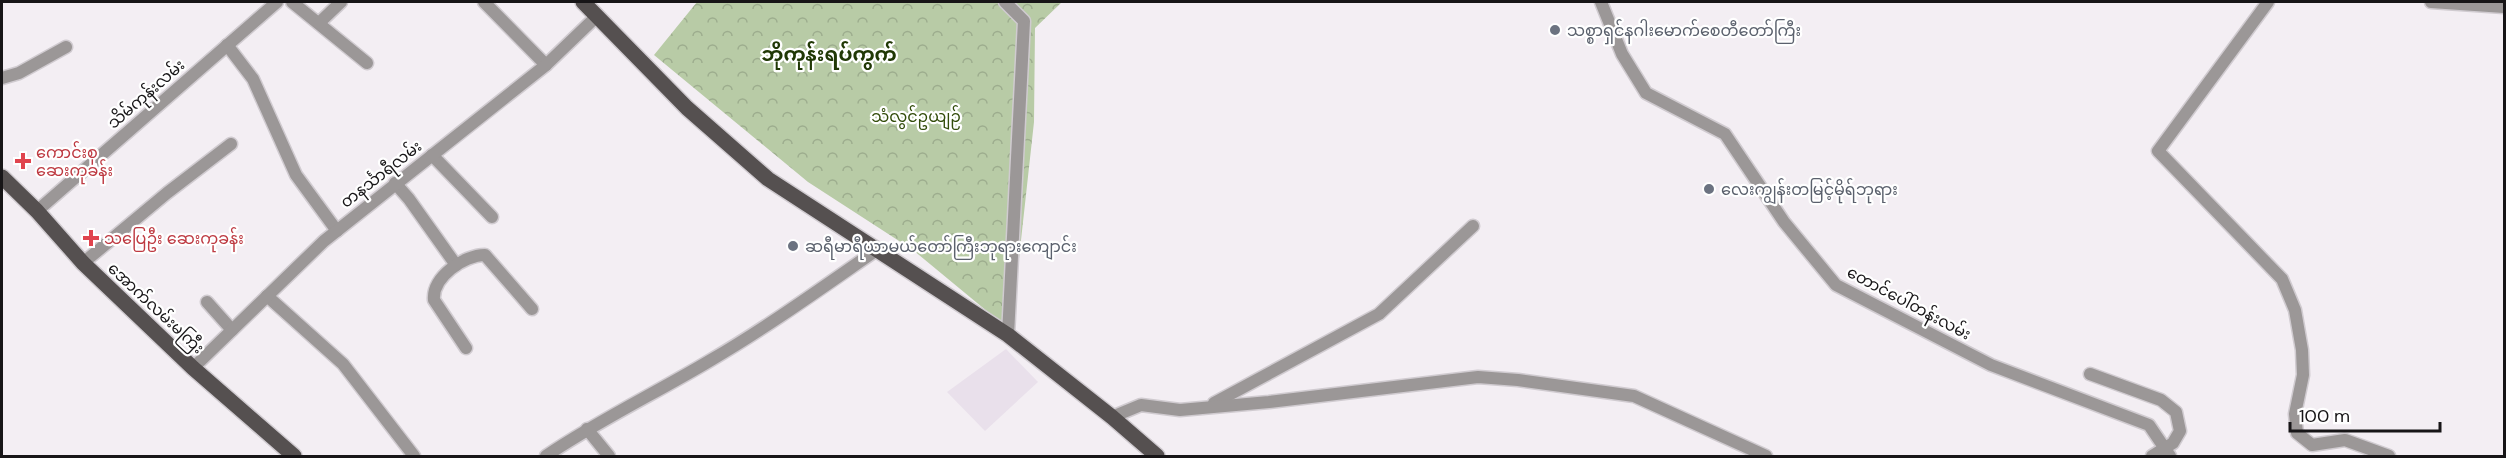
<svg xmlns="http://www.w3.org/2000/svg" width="2506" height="458" font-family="'DM Sans','Noto Sans Myanmar',sans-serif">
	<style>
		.built { fill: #e9e0eb }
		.park { fill: url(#park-crowns) }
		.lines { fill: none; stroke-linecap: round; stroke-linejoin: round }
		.minor-casing { stroke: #d0cbd0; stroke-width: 15 }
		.major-casing { stroke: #d0cbd0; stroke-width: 18 }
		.minor { stroke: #9b9797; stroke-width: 12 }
		.major { stroke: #555050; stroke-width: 15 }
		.worship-dot { fill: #6b7280; stroke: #fff; stroke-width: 2 }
		.health-dot { fill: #e0444e; stroke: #fff; stroke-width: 2 }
		.labels { text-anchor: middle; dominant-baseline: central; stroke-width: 4.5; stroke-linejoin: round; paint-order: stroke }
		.worship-label { font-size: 16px; fill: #5b616d; stroke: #fff; text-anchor: start }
		.street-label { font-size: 16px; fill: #171517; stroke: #fff }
		.park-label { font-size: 16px; fill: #324c0a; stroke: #fff }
		.health-label { font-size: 16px; fill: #be3a42; stroke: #fff; text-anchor: start }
		.quarter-label { font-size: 20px; font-weight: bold; fill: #203805; stroke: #fff }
	</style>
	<defs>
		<pattern id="park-crowns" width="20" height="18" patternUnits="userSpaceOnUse" patternTransform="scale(1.5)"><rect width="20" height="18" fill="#b8cba6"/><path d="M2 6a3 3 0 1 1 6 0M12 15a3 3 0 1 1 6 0" fill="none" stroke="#9dad8e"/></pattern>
	</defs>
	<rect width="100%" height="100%" fill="#f3eef3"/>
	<path class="built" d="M1006,349l32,33 -53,49 -38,-39z"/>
	<path class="park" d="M697,2h365l-27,26 -1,94 -23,209 -98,-81 -105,-68 -154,-127z"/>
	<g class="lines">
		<defs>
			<g id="minor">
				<path d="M292,2l75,61"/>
				<path d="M484,2l62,63"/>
				<path d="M1005,2l19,19 -16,314"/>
				<path d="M1601,2l21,52 24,39 79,41 59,88 52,63 155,80 158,60 21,31"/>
				<path d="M2268,2l-110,149 124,128 13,31 7,40 1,25 -8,39 2,19 15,12 33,-5 44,16"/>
				<path d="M2431,2l73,5"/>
				<path d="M319,23l22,-21"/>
				<path d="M227,45l26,34 43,96 41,56"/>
				<path d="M2,78l17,-5 47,-26"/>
				<path d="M432,155l60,62"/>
				<path d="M395,183l14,16 47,66"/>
				<path d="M37,211l240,-209"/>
				<path d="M83,263l84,-70 64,-49"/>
				<path d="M267,296l76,68 71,92"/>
				<path d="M207,302l25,28"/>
				<path d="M466,348l-32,-48c-2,-23 30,-45 51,-45l47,54"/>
				<path d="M193,368l131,-127 222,-176 51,-49"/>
				<path d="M2090,374l71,26 15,12 4,19 -7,12 -21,13"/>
				<path d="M1214,403l165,-89 94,-88"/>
				<path d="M1112,417l29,-12 39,5 89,-8 209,-25 40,3 116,16 132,60"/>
				<path d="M587,429l22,27"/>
				<path d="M546,456c53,-36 110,-63 165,-96 58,-34 112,-73 167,-111"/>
			</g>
			<g id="major">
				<path d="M583,2l104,106 81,71 240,156 104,82 45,39"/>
				<path d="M2,177l35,34 46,52 110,105 101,88"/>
			</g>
		</defs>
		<use href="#minor" class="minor-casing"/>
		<use href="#major" class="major-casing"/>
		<use href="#minor" class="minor"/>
		<use href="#major" class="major"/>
	</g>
	<g class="worship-dot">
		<circle cx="1555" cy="30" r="6"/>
		<circle cx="1709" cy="189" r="6"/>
		<circle cx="793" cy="246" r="6"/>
	</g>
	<g class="health-dot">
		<path d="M20 152h6v6h6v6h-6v6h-6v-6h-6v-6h6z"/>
		<path d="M88 229h6v6h6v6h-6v6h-6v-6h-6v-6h6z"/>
	</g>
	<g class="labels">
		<g class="worship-label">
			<text x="1567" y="30">သစ္စာရှင်နဂါးမောက်စေတီတော်ကြီး</text>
			<text x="1721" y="189">လေးကျွန်းတမြင့်မိုရ်ဘုရား</text>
			<text x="805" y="246">ဆရီမာရီယာမယ်တော်ကြီးဘုရားကျောင်း</text>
		</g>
		<g class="street-label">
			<text transform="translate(146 94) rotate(-41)">သိမ်ကုန်းလမ်း</text>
			<text transform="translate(381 174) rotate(-38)">တနင်္သာရီလမ်း</text>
			<text transform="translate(1909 303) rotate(28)">တောင်ပေါ်တန်းလမ်း</text>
			<text transform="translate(156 308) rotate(43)">အောက်လမ်းမကြီး</text>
		</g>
		<g class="park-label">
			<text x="916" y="116">သံလွင်ဥယျဉ်</text>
		</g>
		<g class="health-label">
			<text x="36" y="152">ကောင်းစု<tspan x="36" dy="18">ဆေးကုခန်း</tspan></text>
			<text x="104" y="238">သပြေဦး ဆေးကုခန်း</text>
		</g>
		<g class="quarter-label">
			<text x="829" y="54">ဘိုကုန်းရပ်ကွက်</text>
		</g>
	</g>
	<rect width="2506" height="458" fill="none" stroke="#171517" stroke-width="6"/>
	<path d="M2290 422v9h150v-9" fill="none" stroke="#171517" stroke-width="3"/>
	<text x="2299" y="422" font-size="18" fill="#171517" stroke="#ffffff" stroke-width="4.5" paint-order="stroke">100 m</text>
</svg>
